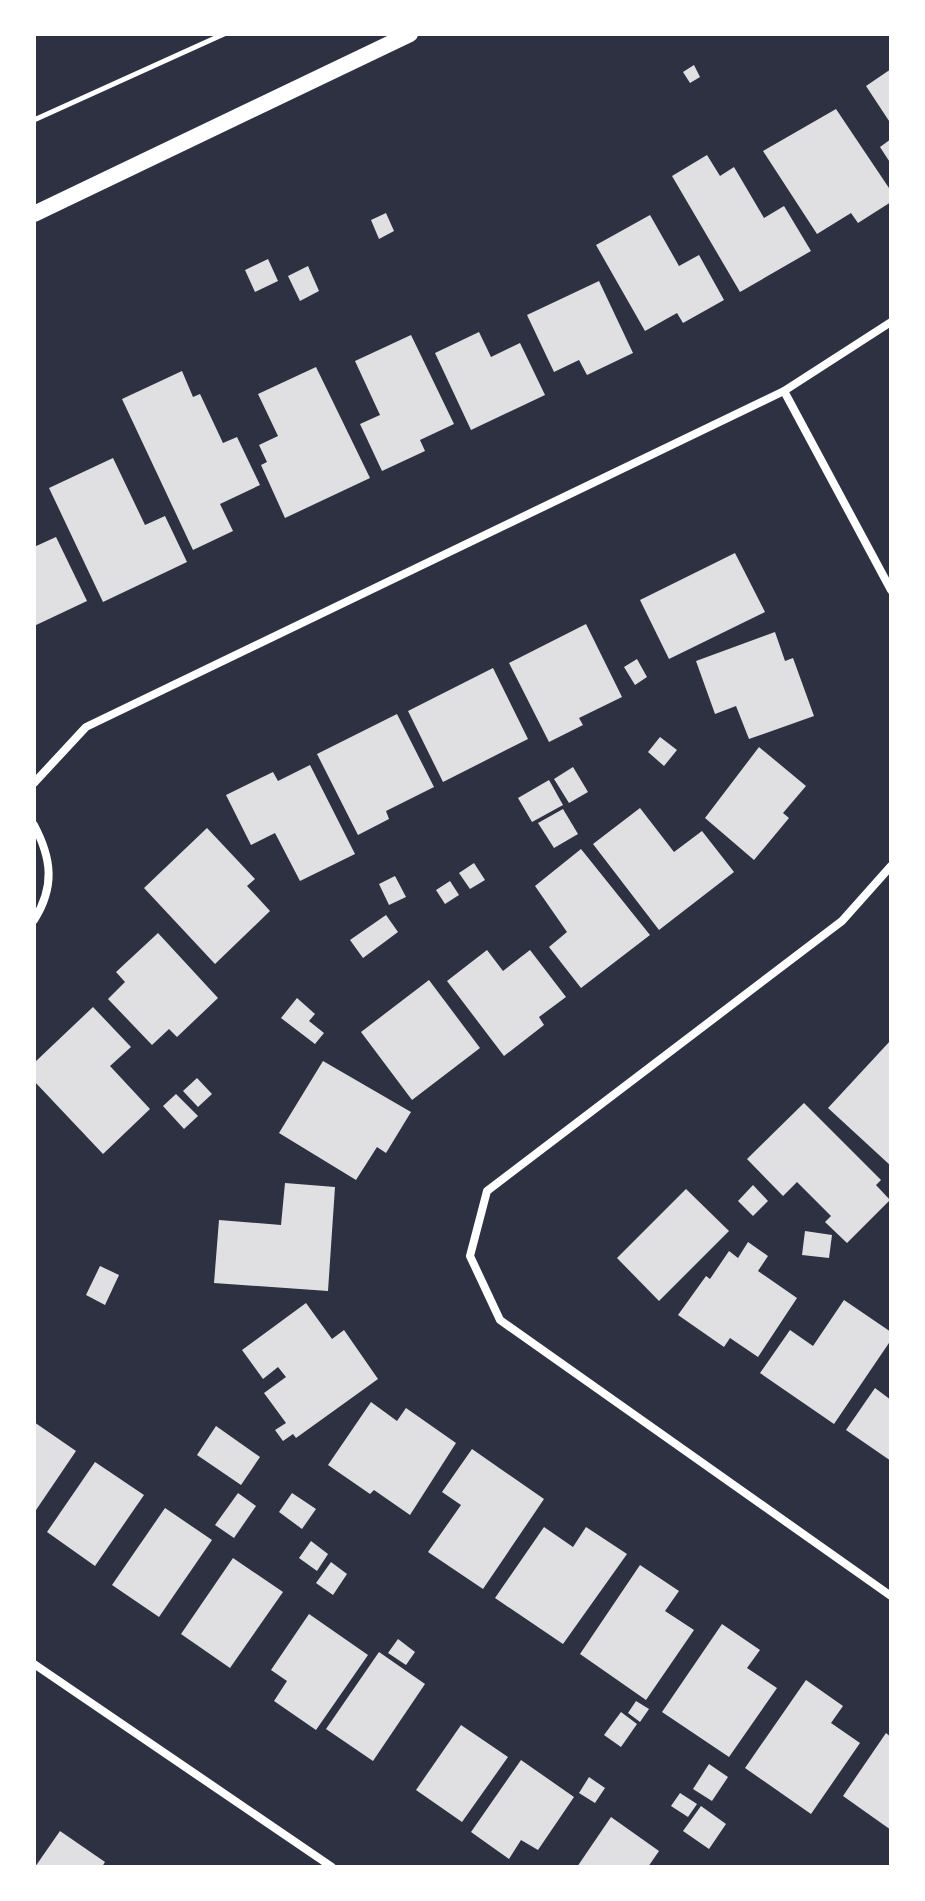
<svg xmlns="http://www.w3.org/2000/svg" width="925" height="1901" font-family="'PT Sans',sans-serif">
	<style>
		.building { fill: #e0e0e3 }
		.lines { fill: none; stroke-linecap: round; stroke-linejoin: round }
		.path { stroke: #fff; stroke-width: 5 }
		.minor { stroke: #fff; stroke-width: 8 }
		.secondary { stroke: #fff; stroke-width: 16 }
	</style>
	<rect width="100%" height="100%" fill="#2d3142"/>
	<g class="building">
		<path d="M694,65l6,12 -10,6 -7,-11z"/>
		<path d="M891,69v55l-25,-38z"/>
		<path d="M836,109l55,82v11l-33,21 -7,-10 -34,21 -54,-83z"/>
		<path d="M891,139v25l-11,-17z"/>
		<path d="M707,155l13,21 14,-9 30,51 20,-12 27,45 -71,41 -68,-116z"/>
		<path d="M386,213l8,18 -15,8 -8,-19z"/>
		<path d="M650,215l29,51 20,-11 25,45 -41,23 -6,-10 -32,18 -49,-86z"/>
		<path d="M268,259l10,22 -23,11 -10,-22z"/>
		<path d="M308,266l11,25 -19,10 -12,-25z"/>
		<path d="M599,281l34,72 -46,22 -8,-15 -25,12 -27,-57z"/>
		<path d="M479,332l12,25 29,-14 25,52 -74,35 -36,-77z"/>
		<path d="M411,335l43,89 -34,16 5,11 -43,20 -22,-47 20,-9 -25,-54z"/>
		<path d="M316,367l54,111 -85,40 -24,-53 6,-3 -8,-17 19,-9 -20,-42z"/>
		<path d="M182,371l11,26 7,-3 23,49 14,-6 23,48 -40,19 13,27 -40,19 -71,-151z"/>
		<path d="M113,458l32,67 20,-9 22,46 -84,40 -54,-114z"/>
		<path d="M56,537l31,64 -53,25v-79z"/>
		<path d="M735,553l30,59 -96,47 -29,-59z"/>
		<path d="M586,624l36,73 -43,21 4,7 -34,17 -40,-79z"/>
		<path d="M775,632l10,29 8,-3 21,58 -65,23 -13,-33 -21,8 -19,-53z"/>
		<path d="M637,659l10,18 -12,8 -11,-18z"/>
		<path d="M493,668l35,71 -85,43 -35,-71z"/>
		<path d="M397,714l37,73 -48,24 3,8 -31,16 -41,-81z"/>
		<path d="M660,737l17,13 -13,16 -16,-14z"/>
		<path d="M759,747l47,39 -23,27 6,5 -35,42 -49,-42z"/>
		<path d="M310,765l45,89 -55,27 -25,-48 -24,12 -25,-50 47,-23 5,9z"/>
		<path d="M573,767l15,25 -19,11 -15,-24z"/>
		<path d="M549,780l14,25 -31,17 -14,-24z"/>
		<path d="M640,808l34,44 28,-21 32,41 -75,58 -66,-86z"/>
		<path d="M563,809l15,25 -24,14 -16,-25z"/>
		<path d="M207,828l48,51 -8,7 23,25 -55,53 -71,-76z"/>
		<path d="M581,849l69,86 -69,53 -32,-41 18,-15 -32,-46z"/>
		<path d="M474,863l11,17 -15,9 -11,-16z"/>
		<path d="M395,876l11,21 -17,8 -10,-21z"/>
		<path d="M450,881l9,14 -14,9 -9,-14z"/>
		<path d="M386,915l12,17 -35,26 -13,-18z"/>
		<path d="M158,933l60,65 -41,39 -8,-8 -17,16 -44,-46 17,-17 -9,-10z"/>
		<path d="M487,950l16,21 27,-21 36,47 -27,20 5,8 -40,31 -57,-75z"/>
		<path d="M429,980l51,68 -68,52 -51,-68z"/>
		<path d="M297,998l18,16 -6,7 15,12 -9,11 -34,-26z"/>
		<path d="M93,1007l38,40 -21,19 40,43 -47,45 -69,-73v-18z"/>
		<path d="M891,1040v126l-63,-58z"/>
		<path d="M323,1061l88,51 -25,41 -9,-6 -21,33 -77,-47z"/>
		<path d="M197,1078l15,16 -14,13 -15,-16z"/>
		<path d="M176,1094l22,22 -14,13 -21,-23z"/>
		<path d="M804,1103l77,77 -5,5 14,15 -43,43 -22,-21 6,-6 -34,-34 -14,14 -36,-37z"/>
		<path d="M285,1183l50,4 -7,104 -114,-8 5,-63 62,5z"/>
		<path d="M753,1185l15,16 -15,15 -15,-15z"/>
		<path d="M686,1189l43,42 -70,70 -42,-43z"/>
		<path d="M805,1231l27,4 -3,23 -27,-3z"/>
		<path d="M748,1242l20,14 -10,15 39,27 -39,59 -28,-19 -6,9 -46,-32 28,-39 4,3 19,-28 9,7z"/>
		<path d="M100,1266l19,9 -14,30 -19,-10z"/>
		<path d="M844,1300l47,32v8l-57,84 -74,-51 30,-43 23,16z"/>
		<path d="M306,1303l26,36 12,-9 34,49 -82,59 -3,-4 -10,7 -8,-11 11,-7 -22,-30 22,-16 -8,-10 -15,12 -21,-29z"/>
		<path d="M875,1388l16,12v61l-45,-31z"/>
		<path d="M371,1402l26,19 9,-13 50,35 -46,72 -36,-25 -4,4 -42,-29z"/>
		<path d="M34,1422l42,29 -42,62z"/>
		<path d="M216,1426l44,31 -19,28 -44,-30z"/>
		<path d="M472,1449l72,50 -61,90 -55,-37 33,-47 -19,-13z"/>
		<path d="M95,1462l49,33 -49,71 -48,-34z"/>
		<path d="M238,1493l18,13 -22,32 -19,-13z"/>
		<path d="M292,1493l24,16 -14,20 -23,-17z"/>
		<path d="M165,1508l47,32 -53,77 -47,-32z"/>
		<path d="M544,1527l29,20 13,-20 41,27 -64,90 -68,-46z"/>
		<path d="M311,1541l17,13 -11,17 -18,-13z"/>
		<path d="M233,1558l50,34 -53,76 -49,-34z"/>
		<path d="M331,1562l16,12 -14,21 -17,-12z"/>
		<path d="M640,1565l39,26 -14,20 29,19 -48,70 -66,-46z"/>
		<path d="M309,1614l59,41 -52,75 -42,-29 13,-20 -16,-11z"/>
		<path d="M722,1624l38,26 -13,18 30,20 -48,69 -67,-45z"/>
		<path d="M398,1639l17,13 -9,13 -18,-12z"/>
		<path d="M379,1652l46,32 -52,77 -47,-32z"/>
		<path d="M806,1680l37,26 -12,17 29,20 -49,71 -66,-46z"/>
		<path d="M636,1701l13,8 -9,13 -12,-9z"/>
		<path d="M621,1712l16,12 -16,23 -17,-12z"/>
		<path d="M461,1725l47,32 -46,65 -46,-32z"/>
		<path d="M886,1733l5,4v93l-48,-34z"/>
		<path d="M521,1760l53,37 -36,53 -17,-10 -12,19 -38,-27z"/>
		<path d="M709,1764l19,13 -16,24 -19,-12z"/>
		<path d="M589,1777l16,11 -10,15 -16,-10z"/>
		<path d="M680,1793l17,11 -9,13 -17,-11z"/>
		<path d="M701,1806l25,18 -17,25 -26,-18z"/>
		<path d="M611,1817l48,34 -11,16h-71z"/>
		<path d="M60,1831l45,31 -3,5h-67z"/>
	</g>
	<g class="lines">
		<path class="path" d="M34,120l190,-86"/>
		<g class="minor">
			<path d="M784,391l107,199"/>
			<path d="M34,783l52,-56 698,-336 107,-69"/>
			<path d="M34,825c18,34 21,62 0,95"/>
			<path d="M891,866l-49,55 -355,270 -17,65 30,64 391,276"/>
			<path d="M34,1664l298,203"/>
		</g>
		<path class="secondary" d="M34,214l376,-180"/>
	</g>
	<rect width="925" height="1901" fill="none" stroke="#ffffff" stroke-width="72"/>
</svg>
